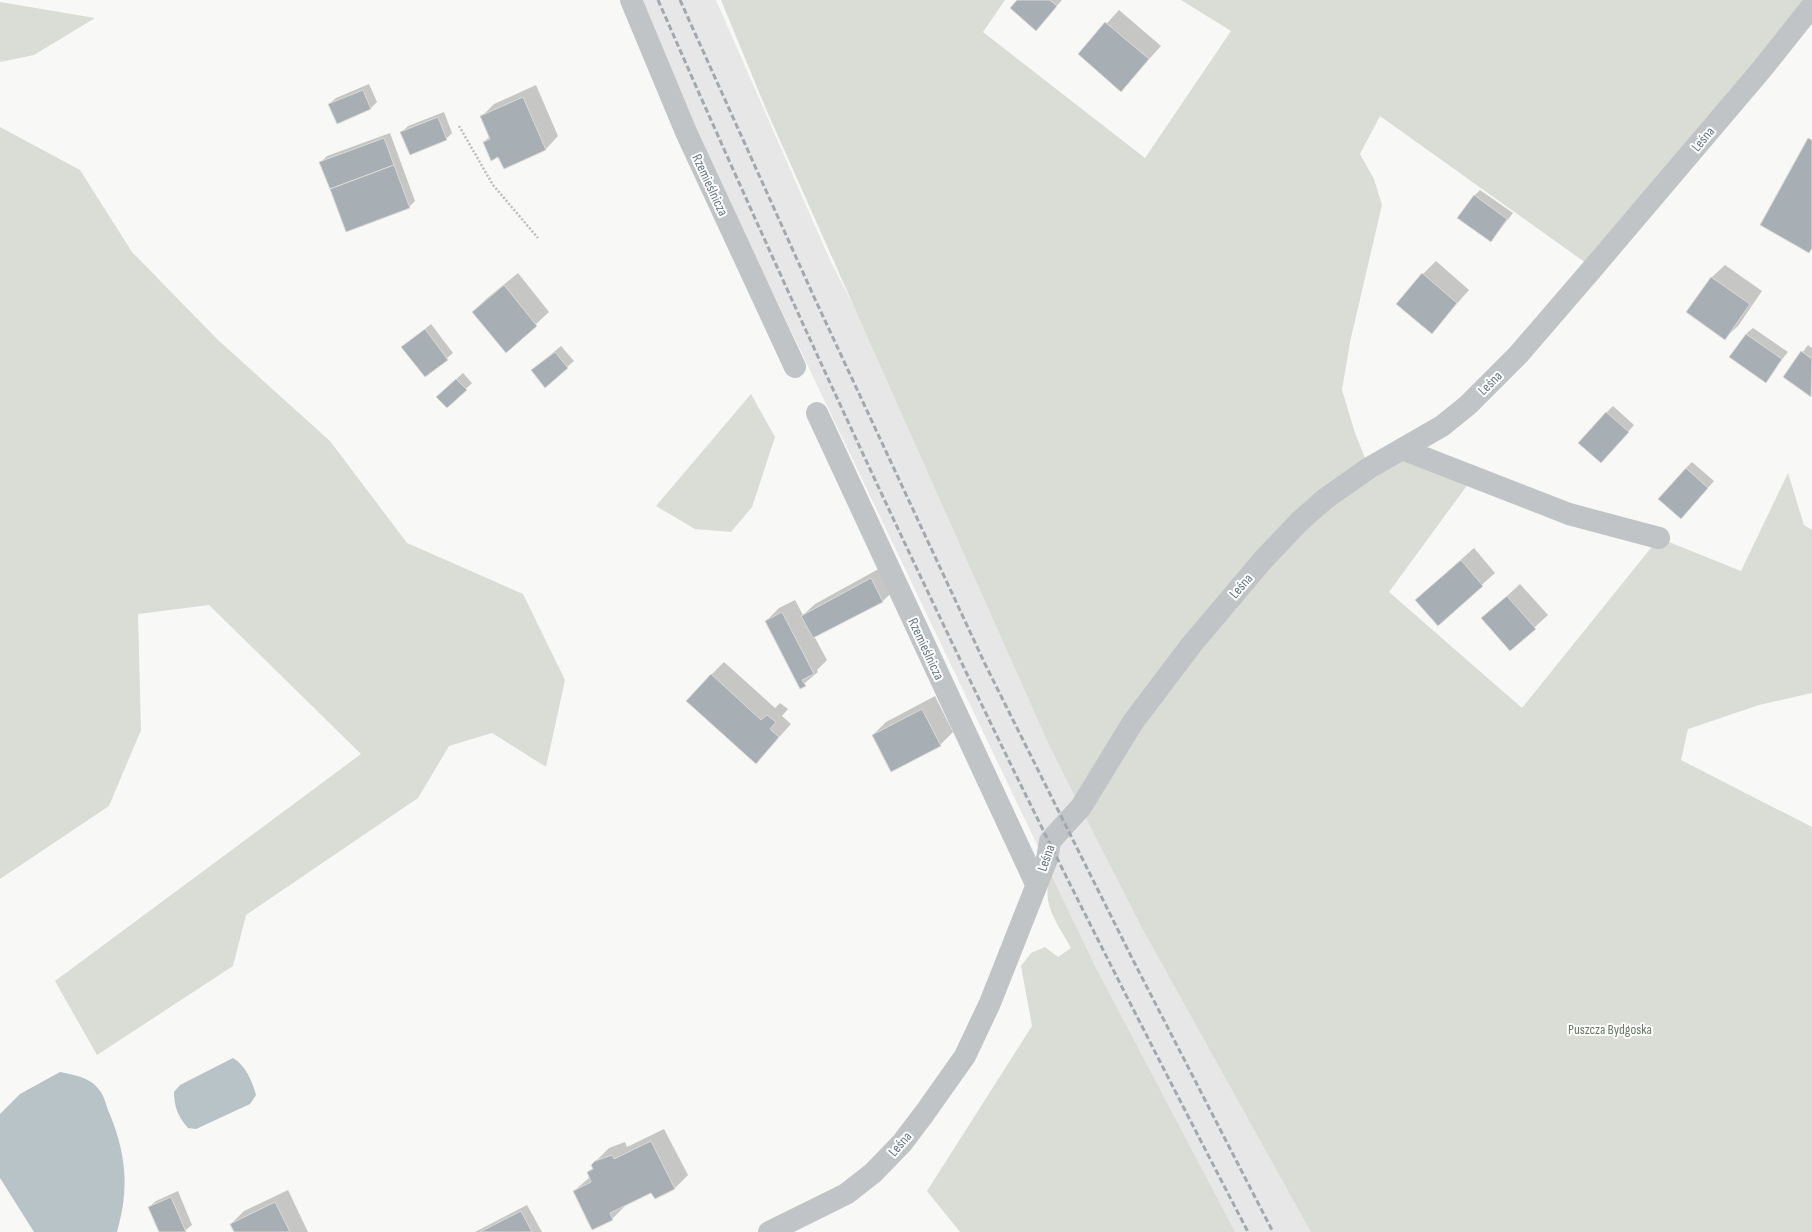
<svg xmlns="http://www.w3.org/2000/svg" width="1812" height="1232" font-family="'Sofia Sans Condensed',sans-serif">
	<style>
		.built { fill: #e6e7e6 }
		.green { fill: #d9ddd6 }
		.water { fill: #b7c3c6 }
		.shadow { fill: #0003 }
		.building { fill: #a8afb4; stroke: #dadad8 }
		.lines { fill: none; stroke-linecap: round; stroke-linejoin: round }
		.path { stroke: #babdbf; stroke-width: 2.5; stroke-dasharray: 2 2; stroke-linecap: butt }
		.minor { stroke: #c0c4c7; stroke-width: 22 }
		.rail { stroke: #a2a8ad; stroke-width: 3; stroke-dasharray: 6 3; stroke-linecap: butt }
		.labels { text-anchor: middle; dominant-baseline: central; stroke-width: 4; stroke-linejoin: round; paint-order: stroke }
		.street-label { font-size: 14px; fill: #66757e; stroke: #fff }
		.park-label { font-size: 14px; fill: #697764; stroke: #fff }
	</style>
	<rect width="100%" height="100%" fill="#f8f8f6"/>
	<path class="built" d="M637,0h79l114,260 159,310 386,662h-198l-80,-262 -435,-909z"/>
	<g class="green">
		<path d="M721,0h284l-22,32 162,126 86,-127 -50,-31h631l-219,268 -213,-152 -20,38 14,25 8,26 -32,137 -8,48 13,43 14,35 33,-19 72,27 -85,116 133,116 137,-170 82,33 47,-98 16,52 8,5v163l-53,12 -71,24 -7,31 131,67v405h-501l-170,-306 -90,-177 -285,-640z"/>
		<path d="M0,2l95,16 -61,37 -34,7z"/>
		<path d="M0,127l80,43 52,82 86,88 112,101 77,102 116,51 42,86 -19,87 -54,-34 -43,13 -31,52 -172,117 -13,51 -136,89 -42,-74 306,-227 -152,-149 -71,9 3,116 -32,76 -109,73z"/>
		<path d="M751,394l24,43 -23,70 -21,25 -36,-3 -39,-23z"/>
		<path d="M1051,874l46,96 138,262h-275l-33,-41 105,-165 -11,-60 10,-13 14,-6 13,10 13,-9c-14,-26 -31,-44 -20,-74z"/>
	</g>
	<g class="water">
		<path d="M233,1058c13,8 19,23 23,37l-6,9 -54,25 -8,-1c-10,-11 -14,-22 -14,-36l6,-7z"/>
		<path d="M60,1072c14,3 31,5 40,19 4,5 6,13 8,19 18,42 22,78 9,122h-83l-34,-54v-64l20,-20z"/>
	</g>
	<g class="shadow">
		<path d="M1018,0h44l-20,23z"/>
		<path d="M1119,10l42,36 -40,44 -42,-36z"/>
		<path d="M369,84l8,18 -6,6 -42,-4 7,-6z"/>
		<path d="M536,85l22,51 -12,13 -42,19 -5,-12 -15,-14 6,-6 -8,-20 12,-12z"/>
		<path d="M444,112l8,21 -6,6 -44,-7 6,-6z"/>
		<path d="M390,133l25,68 -6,6 -88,-45 6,-6z"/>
		<path d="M1480,190l33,23 -22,28 -17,-45z"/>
		<path d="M1436,261l33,29 -37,42 -9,-58z"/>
		<path d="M1725,265l37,26 -24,35 -13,12 -37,-26 24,-35z"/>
		<path d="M518,273l31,39 -43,40 -33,-40 13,-13z"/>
		<path d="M431,324l22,29 -28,23 -22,-29z"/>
		<path d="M1753,328l35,24 -23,29 -19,-47z"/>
		<path d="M1808,345l4,3 -1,48 -27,-19z"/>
		<path d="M561,346l13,15 -29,25 -13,-16z"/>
		<path d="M463,373l9,10 -25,24 -3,-17z"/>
		<path d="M1613,406l21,19 -27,31 -1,-43z"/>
		<path d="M1692,462l22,19 -27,31 -1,-44z"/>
		<path d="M1474,548l21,25 -57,51 -22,-24z"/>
		<path d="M884,566l12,22 -13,13 -69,35 13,24 -10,10 1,2 -18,15 -34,-66 13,-13 16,-8 8,15 12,-11z"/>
		<path d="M1520,584l28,31 -38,35 -28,-31z"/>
		<path d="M724,662l51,46 5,-5 8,6 -6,7 9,8 -35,39 -45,-88z"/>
		<path d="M935,696l18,36 -13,13 -67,-10 13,-13z"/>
		<path d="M664,1129l24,46 -13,13 -20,10 -4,-7 -27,14 1,1 -13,13 -38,-28 16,-14 -2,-5 5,-4 -1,-3 17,-17 16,-6 2,5z"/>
		<path d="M288,1190l20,42h-73l-4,-8 13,-13z"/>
		<path d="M178,1191l14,34 -9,7h-23l-11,-25 7,-6z"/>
		<path d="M527,1205l15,27h-67z"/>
	</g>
	<g class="building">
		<path d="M1017,0h33l7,6 -21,25 -26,-23z"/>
		<path d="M1105,22l44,37 -28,33 -43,-38z"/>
		<path d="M363,90l8,19 -34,15 -9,-20z"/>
		<path d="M523,97l23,53 -42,19 -6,-12 -7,4 -8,-19 7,-3 -10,-23z"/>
		<path d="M438,117l9,23 -37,15 -10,-23z"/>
		<path d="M384,138l10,27 -64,24 -11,-27z"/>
		<path d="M1808,138l4,2v108l-3,5 -49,-28z"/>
		<path d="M394,165l16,43 -64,24 -16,-43z"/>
		<path d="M1474,195l33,24 -16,23 -34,-24z"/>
		<path d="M1422,273l35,30 -25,31 -36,-30z"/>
		<path d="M1711,277l39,27 -25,36 -39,-28z"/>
		<path d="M504,285l33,41 -31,27 -34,-41z"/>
		<path d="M425,329l23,31 -23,17 -24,-30z"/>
		<path d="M1746,334l36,25 -16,24 -37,-26z"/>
		<path d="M1801,351l11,8 -1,38 -28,-20z"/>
		<path d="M555,352l13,16 -23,20 -14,-18z"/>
		<path d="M456,379l11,11 -20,18 -11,-11z"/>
		<path d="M1606,412l23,20 -28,31 -23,-20z"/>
		<path d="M1686,468l22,20 -27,31 -23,-20z"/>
		<path d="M1461,560l22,26 -45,40 -23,-26z"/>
		<path d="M871,578l12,24 -70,36 -12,-22z"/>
		<path d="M1507,596l29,33 -26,22 -29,-33z"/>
		<path d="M782,612l32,62 -12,6 4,6 -6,3 -35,-68z"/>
		<path d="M711,674l50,46 6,-5 9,7 -6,7 9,8 -23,27 -70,-63z"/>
		<path d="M922,709l19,37 -50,26 -19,-37z"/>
		<path d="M651,1141l24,48 -20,10 -4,-6 -41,20 3,7 -21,10 -19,-39 18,-9 -4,-10 6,-3 -2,-4 4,-4 17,-6 2,4z"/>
		<path d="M171,1197l15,35h-27l-11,-25z"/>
		<path d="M275,1202l15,30h-56l-4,-8z"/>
		<path d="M521,1211l11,21h-52z"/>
	</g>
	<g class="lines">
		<path class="path" d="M459,126l34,59 45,53"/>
		<g class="minor">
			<path d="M631,0l55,132 109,235"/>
			<path d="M817,413l219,471"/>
			<path d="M1402,449l167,65 90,24"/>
			<path d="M769,1232l77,-38 27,-21 29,-30 22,-29 41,-58 25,-53 57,-144 3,-18 31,-34 52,-85 59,-78 71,-84 37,-39 25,-22 44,-31 73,-42 26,-21 50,-50 75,-87 169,-199 50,-63"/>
		</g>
		<g class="rail">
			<path d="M658,0c99,226 202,451 309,674 90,188 185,373 281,558"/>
			<path d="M680,0l134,297 171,367 149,298 139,270"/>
		</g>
	</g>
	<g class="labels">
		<g class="street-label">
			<text transform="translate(1703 139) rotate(-50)">Leśna</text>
			<text transform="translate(710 185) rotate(65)">Rzemieślnicza</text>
			<text transform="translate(1490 383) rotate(-45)">Leśna</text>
			<text transform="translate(1241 586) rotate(-49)">Leśna</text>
			<text transform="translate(926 649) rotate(65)">Rzemieślnicza</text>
			<text transform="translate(1046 858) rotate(-71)">Leśna</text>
			<text transform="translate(900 1144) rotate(-49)">Leśna</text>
		</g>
		<g class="park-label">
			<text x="1610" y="1029">Puszcza Bydgoska</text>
		</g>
	</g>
</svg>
